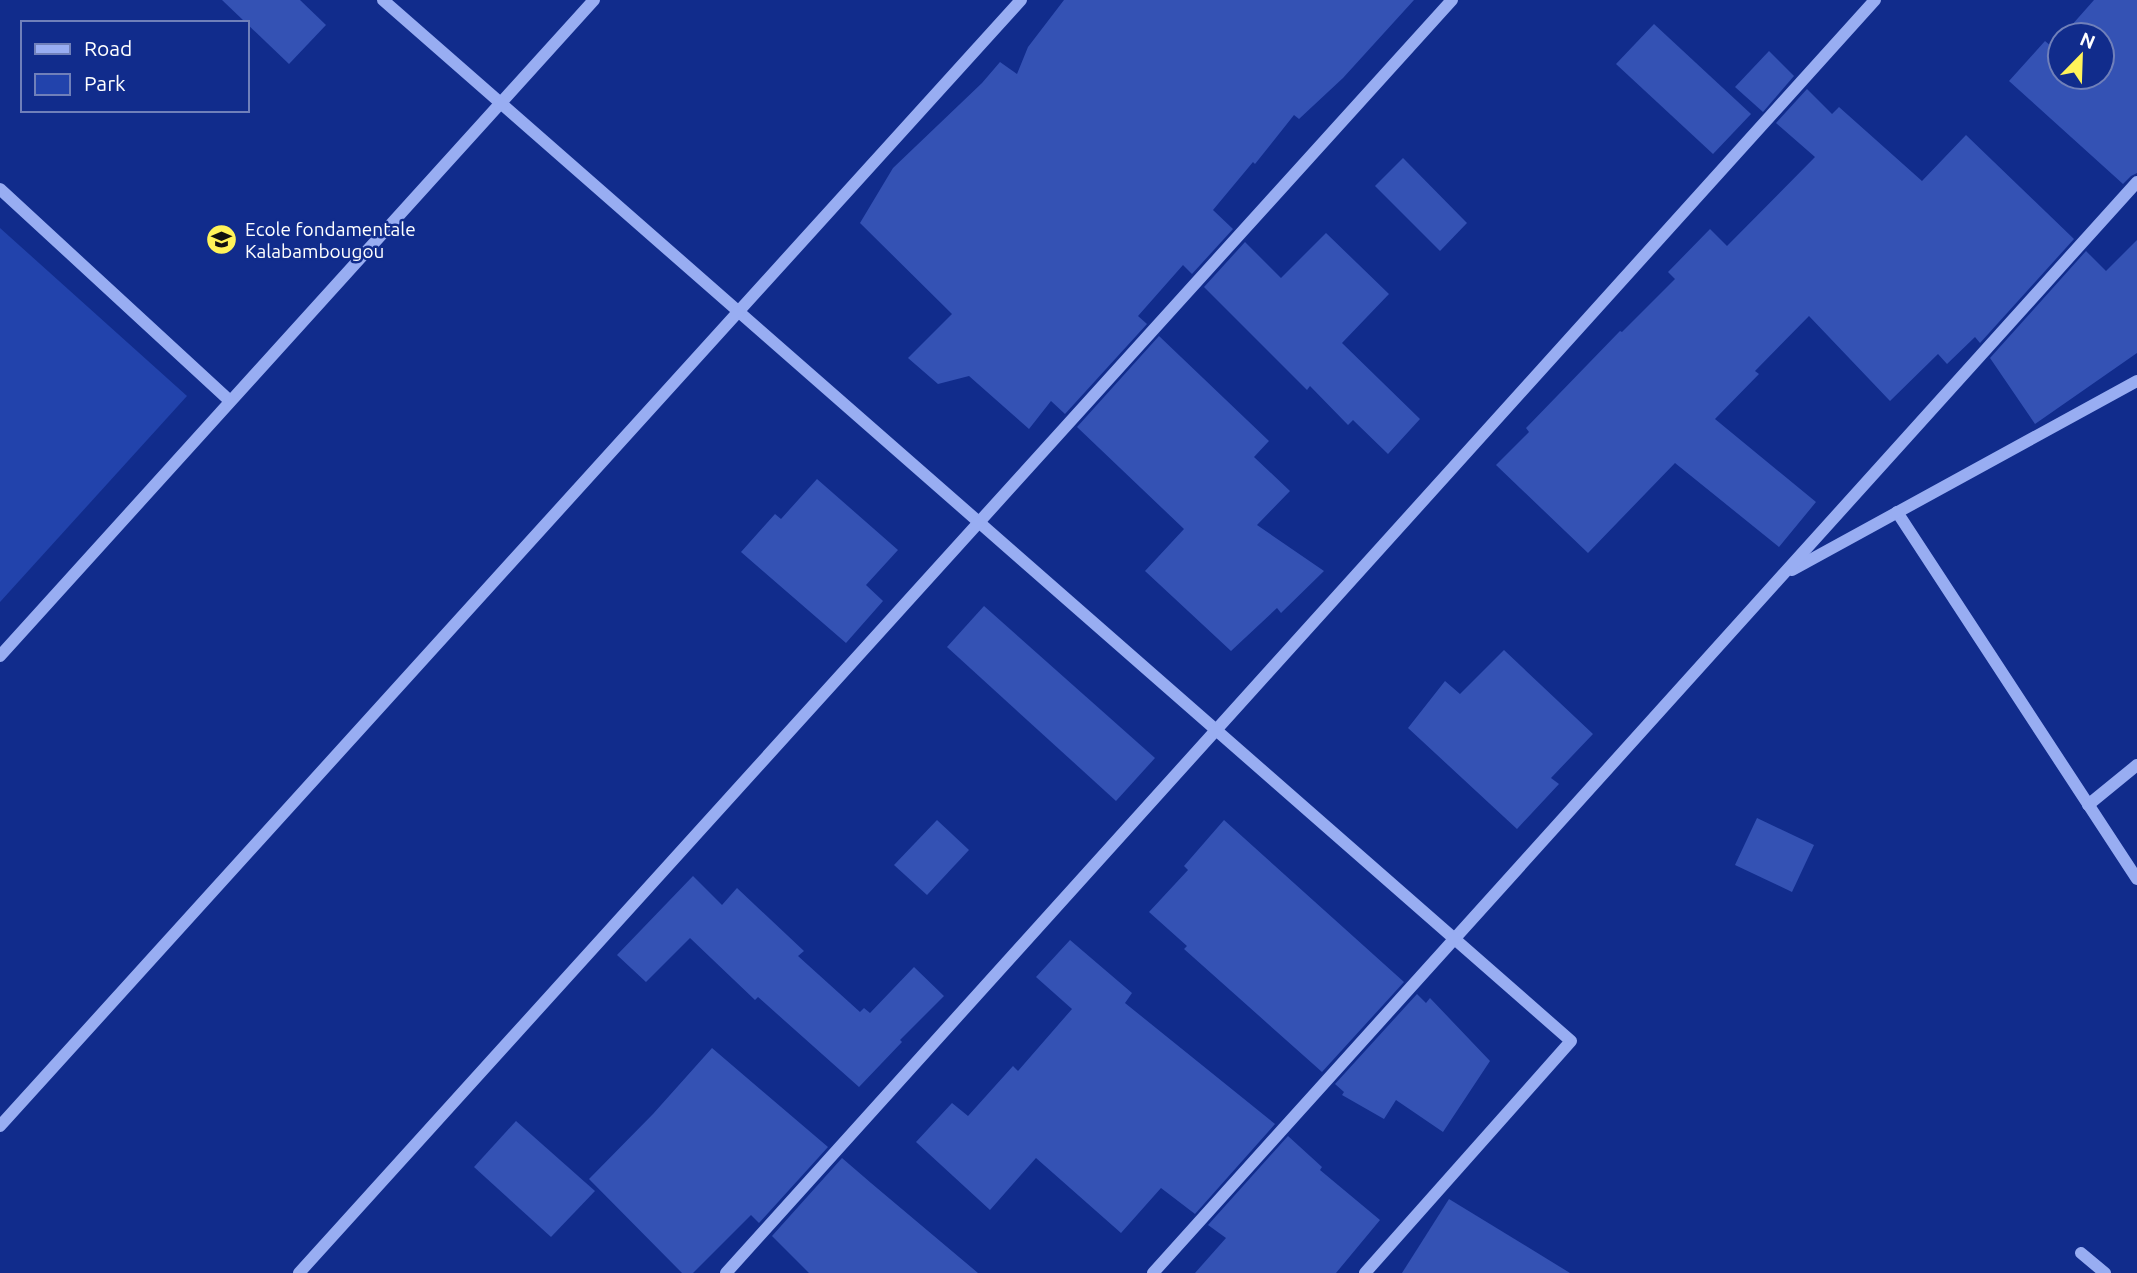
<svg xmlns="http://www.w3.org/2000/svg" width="2137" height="1273" font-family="Ubuntu,sans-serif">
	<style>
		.green { fill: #2243ac }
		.building { fill: #3452b4 }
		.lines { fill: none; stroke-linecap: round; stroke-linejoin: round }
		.minor { stroke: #98adf2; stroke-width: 12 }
		.labels { text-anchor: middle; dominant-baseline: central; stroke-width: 5; stroke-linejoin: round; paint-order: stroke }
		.poi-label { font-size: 19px; fill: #fff; stroke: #112c8c; text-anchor: start }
	</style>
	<rect width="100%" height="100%" fill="#112c8c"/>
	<path class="green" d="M0,228l187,168 -187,206z"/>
	<g class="building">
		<path d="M222,0h78l26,25 -37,39z"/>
		<path d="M1064,0h350l-71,78 -44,41 -5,-4 -39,49 -2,-2 -40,48 20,19 -41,45 -9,-9 -45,51 9,8 -82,90 -14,-13 -22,28 -60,-53 -31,8 -30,-26 44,-44 -92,-91 33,-55 89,-85 18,-21 17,12 11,-27z"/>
		<path d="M2094,0h43v173l-6,3 -8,8 -114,-103 36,-40 7,6 8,-9v39h42v-42h-39z"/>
		<path d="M1654,24l97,90 -38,40 -97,-90z"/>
		<path d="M1769,51l25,25 -31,36 -28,-25z"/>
		<path d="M1807,89l25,25 7,-7 83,74 44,-46 108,104 -94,104 -5,-6 -28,27 -9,-10 -48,47 -81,-85 -54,55 4,3 -44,45 101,83 -37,45 -104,-84 -87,90 -92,-88 33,-33 -3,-4 94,-97 2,1 53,-53 -7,-7 42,-43 17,17 88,-89 -39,-34z"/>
		<path d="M1403,158l64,65 -27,28 -65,-65z"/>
		<path d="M1326,233l63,61 -47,49 78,76 -32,35 -35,-34 -5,5 -38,-39 -3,4 -103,-103 41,-45 36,36z"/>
		<path d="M2137,240v113l-102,71 -45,-66 96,-107 20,20z"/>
		<path d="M1159,336l110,105 -15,16 36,34 -33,34 67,46 -43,42 -4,-5 -46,43 -86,-80 39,-42 -107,-102z"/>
		<path d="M817,479l81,71 -32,35 17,16 -37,42 -105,-91 34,-38 6,5z"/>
		<path d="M984,606l171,152 -39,43 -169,-154z"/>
		<path d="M1504,650l89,84 -42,44 8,6 -42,45 -109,-101 37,-47 15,13z"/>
		<path d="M1757,818l57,27 -22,47 -57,-27z"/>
		<path d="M937,820l32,30 -42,45 -33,-30z"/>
		<path d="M1224,820l180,162 -82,90 -138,-123 3,-3 -38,-34 39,-42 -4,-4z"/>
		<path d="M693,876l29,29 15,-17 67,63 -6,5 62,56 4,-4 6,5 44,-46 30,29 -44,44 2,2 -43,45 -101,-90 -3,3 -65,-62 -44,44 -29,-27z"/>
		<path d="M1070,940l62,53 -7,10 150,121 -80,90 -34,-26 -40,45 -85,-75 -46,52 -74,-68 36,-39 16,13 45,-50 5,5 54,-62 -36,-32z"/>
		<path d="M1417,994l9,9 4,-5 60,63 -47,71 -47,-32 -12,19 -42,-24 2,-3 -9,-8z"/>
		<path d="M712,1048l116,99 -69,76 -8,-8 -58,58h-11l-93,-94 64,-65z"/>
		<path d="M516,1121l79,70 -44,46 -77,-70z"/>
		<path d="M1288,1136l34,31 -2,3 60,50 -44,53h-141l31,-35 -18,-13z"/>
		<path d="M842,1158l29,25 107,90h-169l-37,-37z"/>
		<path d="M1449,1199l121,74h-168z"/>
	</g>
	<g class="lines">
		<g class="minor">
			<path d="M383,0l1188,1041 -206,232"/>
			<path d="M0,189l230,212"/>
			<path d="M1897,512l240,367"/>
			<path d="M1792,570l345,-189"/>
			<path d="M0,656l594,-656"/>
			<path d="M2088,805l49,-40"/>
			<path d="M0,1126l1021,-1126"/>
			<path d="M2081,1253l24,20"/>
			<path d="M299,1273l1153,-1273"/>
			<path d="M726,1273l1149,-1273"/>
			<path d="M1153,1273l984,-1091"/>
		</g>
	</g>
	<defs>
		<symbol id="school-disc" viewBox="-11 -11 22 22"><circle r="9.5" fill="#fff359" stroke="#112c8c"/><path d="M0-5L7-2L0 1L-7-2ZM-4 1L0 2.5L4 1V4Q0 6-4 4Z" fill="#111"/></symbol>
	</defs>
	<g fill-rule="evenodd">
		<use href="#school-disc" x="204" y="222" width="35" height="35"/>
	</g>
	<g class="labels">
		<g class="poi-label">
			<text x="245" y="229">Ecole fondamentale<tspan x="245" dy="22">Kalabambougou</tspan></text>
		</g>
	</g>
	<rect x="21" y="21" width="228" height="91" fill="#112c8c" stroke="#7080ba" stroke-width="2"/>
	<rect x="35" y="44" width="35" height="10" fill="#98adf2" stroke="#7080ba" stroke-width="2"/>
	<text x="84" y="56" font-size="21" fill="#ffffff">Road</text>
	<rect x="35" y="74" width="35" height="21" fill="#2243ac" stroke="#7080ba" stroke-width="2"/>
	<text x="84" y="91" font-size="21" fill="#ffffff">Park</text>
	<g transform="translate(2081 56) rotate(23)"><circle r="33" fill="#112c8c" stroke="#7080ba" stroke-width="2"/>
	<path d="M0-5L12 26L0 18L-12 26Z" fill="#fff359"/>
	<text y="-10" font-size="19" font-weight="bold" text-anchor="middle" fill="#ffffff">N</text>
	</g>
</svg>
